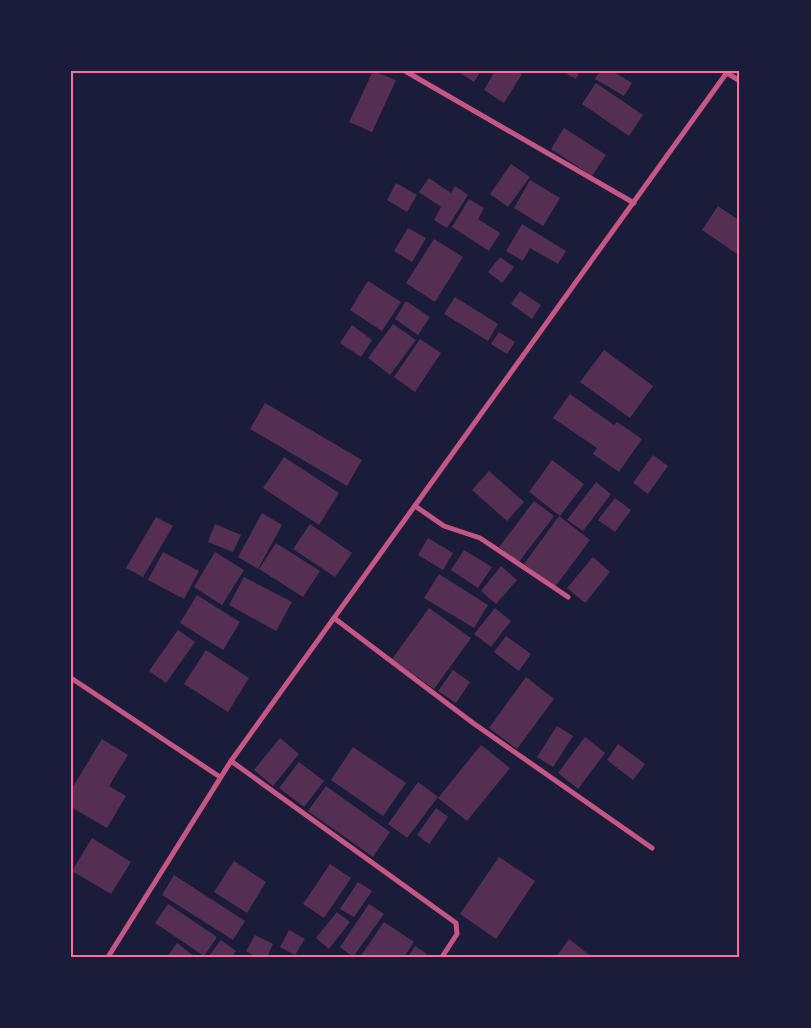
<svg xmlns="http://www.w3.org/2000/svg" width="811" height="1028" font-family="'Fira Sans',sans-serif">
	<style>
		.building { fill: #542f53 }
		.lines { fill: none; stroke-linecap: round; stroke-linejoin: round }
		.minor { stroke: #c65784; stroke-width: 5 }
		.neatline { fill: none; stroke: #ff6b9d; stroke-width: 2 }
	</style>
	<rect width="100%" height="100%" fill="#1b1b3a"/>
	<g class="building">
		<path d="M373,71l23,9 -24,52 -23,-10z"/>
		<path d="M457,71h24l-7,11z"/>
		<path d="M495,71h23l4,3 -18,29 -20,-13z"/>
		<path d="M561,71h19l-4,8z"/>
		<path d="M600,71h12l20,12 -8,13 -29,-17z"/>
		<path d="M596,83l47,32 -14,21 -47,-32z"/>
		<path d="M564,128l42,27 -14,21 -41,-27z"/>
		<path d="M511,164l19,13 -22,30 -18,-13z"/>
		<path d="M429,178l22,15 4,-7 13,9 -21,33 -13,-8 7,-13 -22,-15z"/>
		<path d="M530,180l30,18 -17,28 -29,-18z"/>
		<path d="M396,183l21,12 -10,17 -20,-12z"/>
		<path d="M469,199l15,9 -6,11 22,14 -11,18 -37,-24z"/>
		<path d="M718,206l22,15v35l-38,-26z"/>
		<path d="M522,224l44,27 -8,13 -28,-16 -7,13 -17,-10z"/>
		<path d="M408,228l18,10 -14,24 -18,-11z"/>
		<path d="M434,239l29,18 -28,45 -29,-19z"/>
		<path d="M500,257l14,10 -12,16 -14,-11z"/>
		<path d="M368,281l33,21 -19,29 -32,-21z"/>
		<path d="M520,291l21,14 -9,14 -21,-15z"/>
		<path d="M455,297l43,27 -10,17 -44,-27z"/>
		<path d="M406,301l24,16 -12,18 -23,-16z"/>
		<path d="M393,324l23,16 -26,35 -22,-17z"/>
		<path d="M352,325l20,15 -11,17 -21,-14z"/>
		<path d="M499,332l16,10 -8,12 -16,-10z"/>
		<path d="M420,339l21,14 -26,39 -21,-15z"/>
		<path d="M604,350l49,36 -23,32 -50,-36z"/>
		<path d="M570,394l44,31 3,-3 25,17 -23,33 -26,-18 4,-6 -44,-30z"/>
		<path d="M265,403l97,57 -15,26 -97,-57z"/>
		<path d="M653,455l15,11 -20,28 -15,-11z"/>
		<path d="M284,457l55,36 -20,32 -56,-37z"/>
		<path d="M552,460l32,24 -24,32 -31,-24z"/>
		<path d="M489,471l35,31 -17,19 -35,-31z"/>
		<path d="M596,482l15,12 -28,37 -16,-11z"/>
		<path d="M615,498l16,12 -16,22 -17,-12z"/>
		<path d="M534,501l20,15 -35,46 -20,-15z"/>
		<path d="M262,513l20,12 -24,44 -20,-12z"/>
		<path d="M559,516l31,24 -35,47 -31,-23z"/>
		<path d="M156,517l17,9 -30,51 -17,-9z"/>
		<path d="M215,524l26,11 -8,17 -25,-10z"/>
		<path d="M310,524l42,29 -17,24 -42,-28z"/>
		<path d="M428,538l25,15 -10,17 -25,-15z"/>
		<path d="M276,543l44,28 -17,26 -44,-28z"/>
		<path d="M464,550l28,17 -14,21 -27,-18z"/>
		<path d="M163,552l36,19 -15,28 -36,-19z"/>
		<path d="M215,552l29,18 -22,35 -28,-18z"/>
		<path d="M593,557l17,15 -25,31 -18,-15z"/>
		<path d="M501,566l16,14 -21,24 -15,-13z"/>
		<path d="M439,574l49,31 -14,23 -50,-30z"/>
		<path d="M244,577l48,25 -16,29 -47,-26z"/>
		<path d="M197,595l43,27 -17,28 -43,-27z"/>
		<path d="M429,608l42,30 -37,51 -42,-30z"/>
		<path d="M495,608l16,13 -20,26 -17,-13z"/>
		<path d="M178,630l17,12 -29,41 -17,-12z"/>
		<path d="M506,636l25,18 -12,17 -25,-19z"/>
		<path d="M206,650l43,28 -21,34 -44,-28z"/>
		<path d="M453,670l17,12 -14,21 -18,-12z"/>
		<path d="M526,677l28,22 -37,50 -28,-21z"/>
		<path d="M557,726l16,10 -20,31 -16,-10z"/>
		<path d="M585,737l20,16 -27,36 -20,-16z"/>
		<path d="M280,738l19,16 -26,32 -19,-16z"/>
		<path d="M102,739l26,16 -19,31 17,10 -19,32 -36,-21v-17z"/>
		<path d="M618,744l27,20 -12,16 -26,-20z"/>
		<path d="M481,745l29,23 -43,53 -29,-23z"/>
		<path d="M353,747l53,36 -23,33 -52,-36z"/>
		<path d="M299,762l25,19 -20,26 -25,-19z"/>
		<path d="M418,782l20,15 -31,41 -19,-14z"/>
		<path d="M326,786l64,46 -17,25 -65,-46z"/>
		<path d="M436,808l12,9 -19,27 -12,-9z"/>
		<path d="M92,838l39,24 -20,32 -39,-23z"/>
		<path d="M499,857l36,24 -39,58 -36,-25z"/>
		<path d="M234,861l32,21 -19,31 -33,-21z"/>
		<path d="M330,864l21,14 -27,40 -21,-14z"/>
		<path d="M174,875l71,46 -12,19 -71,-45z"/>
		<path d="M358,882l14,9 -18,26 -14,-8z"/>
		<path d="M168,904l49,33 -13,19 -49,-33z"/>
		<path d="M369,904l15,10 -31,43 -13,-10z"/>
		<path d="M337,912l13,10 -21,27 -13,-11z"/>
		<path d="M384,922l30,20 -10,15h-44z"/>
		<path d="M289,930l16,9 -10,16 -15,-8z"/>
		<path d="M255,935l18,9 -6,13h-11l-10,-6z"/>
		<path d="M569,939l23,18h-36z"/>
		<path d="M221,940l15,11 -4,6h-24z"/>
		<path d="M177,943l18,14h-28z"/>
		<path d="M415,946l12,8 -2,3h-17z"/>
	</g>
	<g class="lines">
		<g class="minor">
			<path d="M405,71l229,132"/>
			<path d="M727,73l13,8"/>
			<path d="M415,506l29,20 36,12 88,59"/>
			<path d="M334,618l139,105 179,125"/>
			<path d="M71,678l149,99"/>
			<path d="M231,761l225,162 1,11 -15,23"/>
			<path d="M108,957l123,-196 497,-690"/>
		</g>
	</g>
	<rect width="811" height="1028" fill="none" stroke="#1b1b3a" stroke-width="145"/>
	<rect x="72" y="72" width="666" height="884" class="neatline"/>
</svg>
